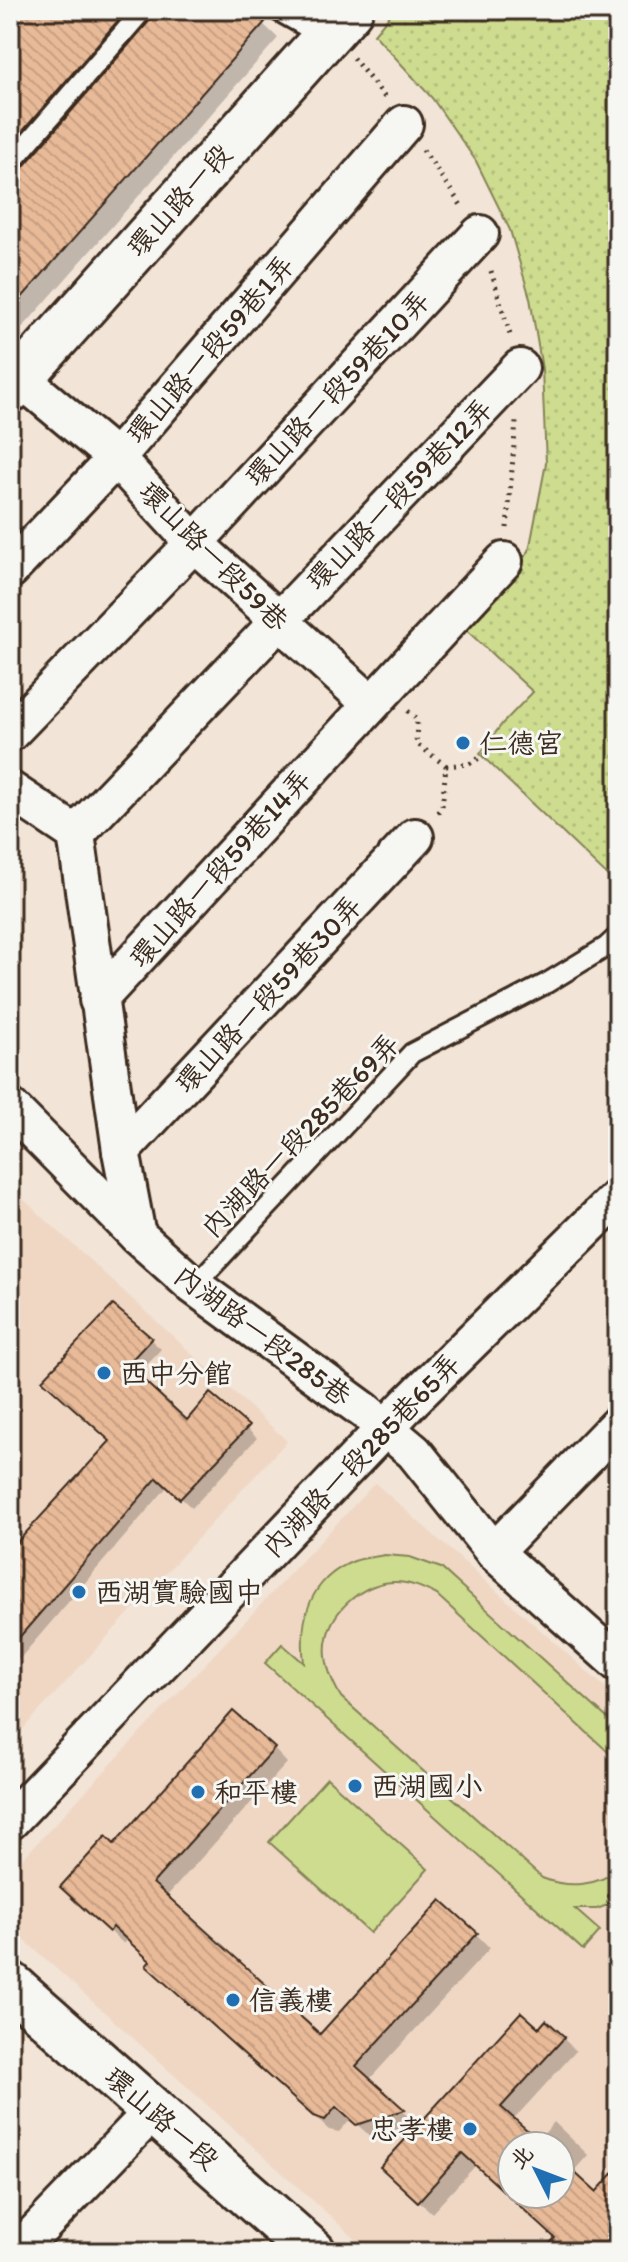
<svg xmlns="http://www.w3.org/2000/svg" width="628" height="2262" font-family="Itim,'LXGW WenKai TC',sans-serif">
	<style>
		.built { fill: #efd7c4; fill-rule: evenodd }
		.grass { fill: #cedc8f; stroke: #848356; stroke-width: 2 }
		.park { fill: url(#park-dots); stroke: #848356; stroke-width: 2 }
		.shadow { fill: #0003; fill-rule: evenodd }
		.building { fill: url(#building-back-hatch); stroke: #3b2a1e; stroke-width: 2 }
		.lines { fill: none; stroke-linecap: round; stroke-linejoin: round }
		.lane-casing { stroke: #3b2a1e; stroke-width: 24 }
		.street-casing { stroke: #3b2a1e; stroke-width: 42 }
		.secondary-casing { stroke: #3b2a1e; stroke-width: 50 }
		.path { stroke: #3b2a1e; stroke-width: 5; stroke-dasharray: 2 6; stroke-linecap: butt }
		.lane { stroke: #f6f6f2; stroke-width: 18 }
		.street { stroke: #f6f6f2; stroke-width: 36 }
		.secondary { stroke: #f6f6f2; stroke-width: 44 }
		.poi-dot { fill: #1f6fb2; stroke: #f6f6f2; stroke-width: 3 }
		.labels { text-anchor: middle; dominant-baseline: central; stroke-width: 6; stroke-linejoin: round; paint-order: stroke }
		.street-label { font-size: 28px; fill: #3b2a1e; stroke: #f6f6f2 }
		.poi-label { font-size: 28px; fill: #3b2a1e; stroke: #f6f6f2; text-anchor: start }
	</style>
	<defs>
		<pattern id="park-dots" width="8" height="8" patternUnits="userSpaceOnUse" patternTransform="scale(2)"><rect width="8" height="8" fill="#cedc8f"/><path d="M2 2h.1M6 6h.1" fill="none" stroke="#b2bd7b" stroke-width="1.8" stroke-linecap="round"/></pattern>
		<pattern id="building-back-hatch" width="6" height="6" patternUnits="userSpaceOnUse" patternTransform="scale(2)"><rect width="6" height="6" fill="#e8ba98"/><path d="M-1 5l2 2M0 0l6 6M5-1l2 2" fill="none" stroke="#c8a083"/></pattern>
	</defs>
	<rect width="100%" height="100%" fill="#f2e4d7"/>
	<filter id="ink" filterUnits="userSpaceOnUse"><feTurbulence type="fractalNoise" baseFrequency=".0125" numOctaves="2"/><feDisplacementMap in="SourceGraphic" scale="16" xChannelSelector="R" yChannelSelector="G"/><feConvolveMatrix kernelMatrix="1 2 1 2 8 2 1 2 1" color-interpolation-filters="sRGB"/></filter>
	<g filter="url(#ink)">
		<g class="built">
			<path d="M10,1187l277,254 -277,302z"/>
			<path d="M375,1483l243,216v553h-248l-360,-325v-55zM512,2146h48v48h-48z"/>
		</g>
		<g class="grass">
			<path d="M385,1555l25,2 31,11 177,160v33l-181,-166c-14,-7 -27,-13 -42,-13 -30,0 -62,26 -68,56 -5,21 4,42 14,59l201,181c25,10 55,9 76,-9v32l-21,8h-22l25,22 -17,19 -318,-287 17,-19 22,19c-5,-43 5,-84 50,-102 10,-4 22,-4 31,-6z"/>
			<path d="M327,1778l101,91 -58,64 -101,-91z"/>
		</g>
		<path class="park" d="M394,10h224v876l-138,-132 22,-30 31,-32 -69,-64 65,-77 17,-88 -4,-94 -12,-71 -20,-68 -34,-69 -44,-63 -58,-64z"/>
		<g class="shadow">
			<path d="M10,10h238l30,28 -268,304zM155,15l-135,159 -7,2 136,-160z"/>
			<path d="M151,1340l10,9 -25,27 51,47 24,-27 46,42 -65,70 -24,-22 -158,184v-117l102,-112 -57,-51z"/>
			<path d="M274,1749l13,14 -121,134 155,140 155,-103 14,14 -121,132 47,44 -45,13 -20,-18 -12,13 -10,-2 -167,-150 -10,-18 -25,-23 -3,5 -48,-44 38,-54z"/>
			<path d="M618,2000v23l-11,-11z"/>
			<path d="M539,2030l24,8 13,13 -63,69 24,22 17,-20 34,33 -16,18 24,22 22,-24v81h-73l12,-14 -81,-73 -44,48 -36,-33zM512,2146h48v48h-48z"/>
		</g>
		<g class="building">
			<path d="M10,10h117l-117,136z"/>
			<path d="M155,10h96l14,12 -255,289v-135l9,-4 133,-154z"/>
			<path d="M113,1305l39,33 -25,27 60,55 23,-27 39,33 -69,73 -23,-21 -147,170v-98l100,-109 -68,-61z"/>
			<path d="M233,1711l42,37 -122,135 167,151 121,-134 37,33 -122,133 49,44 -49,15 -20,-18 -11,13 -12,-4 -167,-150 4,-5 -37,-34 -4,5 -49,-45 46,-51 8,8z"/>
			<path d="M521,2012l18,16 7,-8 19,17 -64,70 44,39h-33v48h48v-35l36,33 22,-24v84h-76l13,-14 -93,-85 -44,49 -38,-35z"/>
		</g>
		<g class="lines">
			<defs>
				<g id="lane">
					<path d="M276,10l48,27"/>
					<path d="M10,164l133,-154"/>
					<path d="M194,1286l218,-233 135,-70 59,-36 12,-11"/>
				</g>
				<g id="street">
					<path d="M20,378l96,80 78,85 176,160"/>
					<path d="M10,570l106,-112 288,-334"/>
					<path d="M10,733l184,-190 286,-309"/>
					<path d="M10,790l66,44 45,317 16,84"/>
					<path d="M76,834l444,-466"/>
					<path d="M98,1000l406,-439"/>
					<path d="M10,1107l127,128 57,51 171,125 49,41 80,100 124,111"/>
					<path d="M121,1151l294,-314"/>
					<path d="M494,1552l124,-128"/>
					<path d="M10,1821l399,-418 209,-206"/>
					<path d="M17,2252l136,-141"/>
				</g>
				<g id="secondary">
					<path d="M10,390l340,-380"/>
					<path d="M10,1984l303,268"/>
				</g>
			</defs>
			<use href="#lane" class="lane-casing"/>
			<use href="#street" class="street-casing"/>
			<use href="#secondary" class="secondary-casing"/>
			<g class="path">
				<path d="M353,58l34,42"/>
				<path d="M423,150l40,58"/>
				<path d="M491,271l20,67"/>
				<path d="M507,528l9,-106"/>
				<path d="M408,711l9,8 -1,24 30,23 -4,41 -5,6"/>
				<path d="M446,766l23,-2 26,-15"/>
			</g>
			<use href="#lane" class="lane"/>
			<use href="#street" class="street"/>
			<use href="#secondary" class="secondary"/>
		</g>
	</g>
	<g class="poi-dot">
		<circle cx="463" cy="743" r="8"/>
		<circle cx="104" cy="1373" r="8"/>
		<circle cx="79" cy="1592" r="8"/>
		<circle cx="355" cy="1786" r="8"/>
		<circle cx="198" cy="1792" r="8"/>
		<circle cx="233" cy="2000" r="8"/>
		<circle cx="470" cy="2129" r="8"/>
	</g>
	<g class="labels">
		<g class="street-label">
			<text transform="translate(179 200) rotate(-48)">環山路一段</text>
			<text transform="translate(210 349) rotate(-49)">環山路一段59巷1弄</text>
			<text transform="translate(337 388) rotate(-47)">環山路一段59巷10弄</text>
			<text transform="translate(399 494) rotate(-46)">環山路一段59巷12弄</text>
			<text transform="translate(214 556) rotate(45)">環山路一段59巷</text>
			<text transform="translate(220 868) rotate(-48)">環山路一段59巷14弄</text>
			<text transform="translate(268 994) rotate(-47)">環山路一段59巷30弄</text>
			<text transform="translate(300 1135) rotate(-46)">內湖路一段285巷69弄</text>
			<text transform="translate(263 1335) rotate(37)">內湖路一段285巷</text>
			<text transform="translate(361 1455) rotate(-46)">內湖路一段285巷65弄</text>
			<text transform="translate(162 2118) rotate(41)">環山路一段</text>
		</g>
		<g class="poi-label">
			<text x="479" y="743">仁德宮</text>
			<text x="120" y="1373">西中分館</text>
			<text x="95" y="1592">西湖實驗國中</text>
			<text x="371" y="1786">西湖國小</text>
			<text x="214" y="1792">和平樓</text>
			<text x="249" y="2000">信義樓</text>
			<text x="454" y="2129" text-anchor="end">忠孝樓</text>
		</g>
	</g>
	<rect width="628" height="2262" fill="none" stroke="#f6f6f2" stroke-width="40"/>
	<rect x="20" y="20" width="588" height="2222" fill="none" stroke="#3b2a1e" stroke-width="3" filter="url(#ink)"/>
	<g transform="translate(536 2170) rotate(312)"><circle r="38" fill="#f6f6f2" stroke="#aba49d" stroke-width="2"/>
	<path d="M0-6L14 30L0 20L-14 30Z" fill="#1f6fb2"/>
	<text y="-12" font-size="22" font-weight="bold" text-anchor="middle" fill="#3b2a1e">北</text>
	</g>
</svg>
